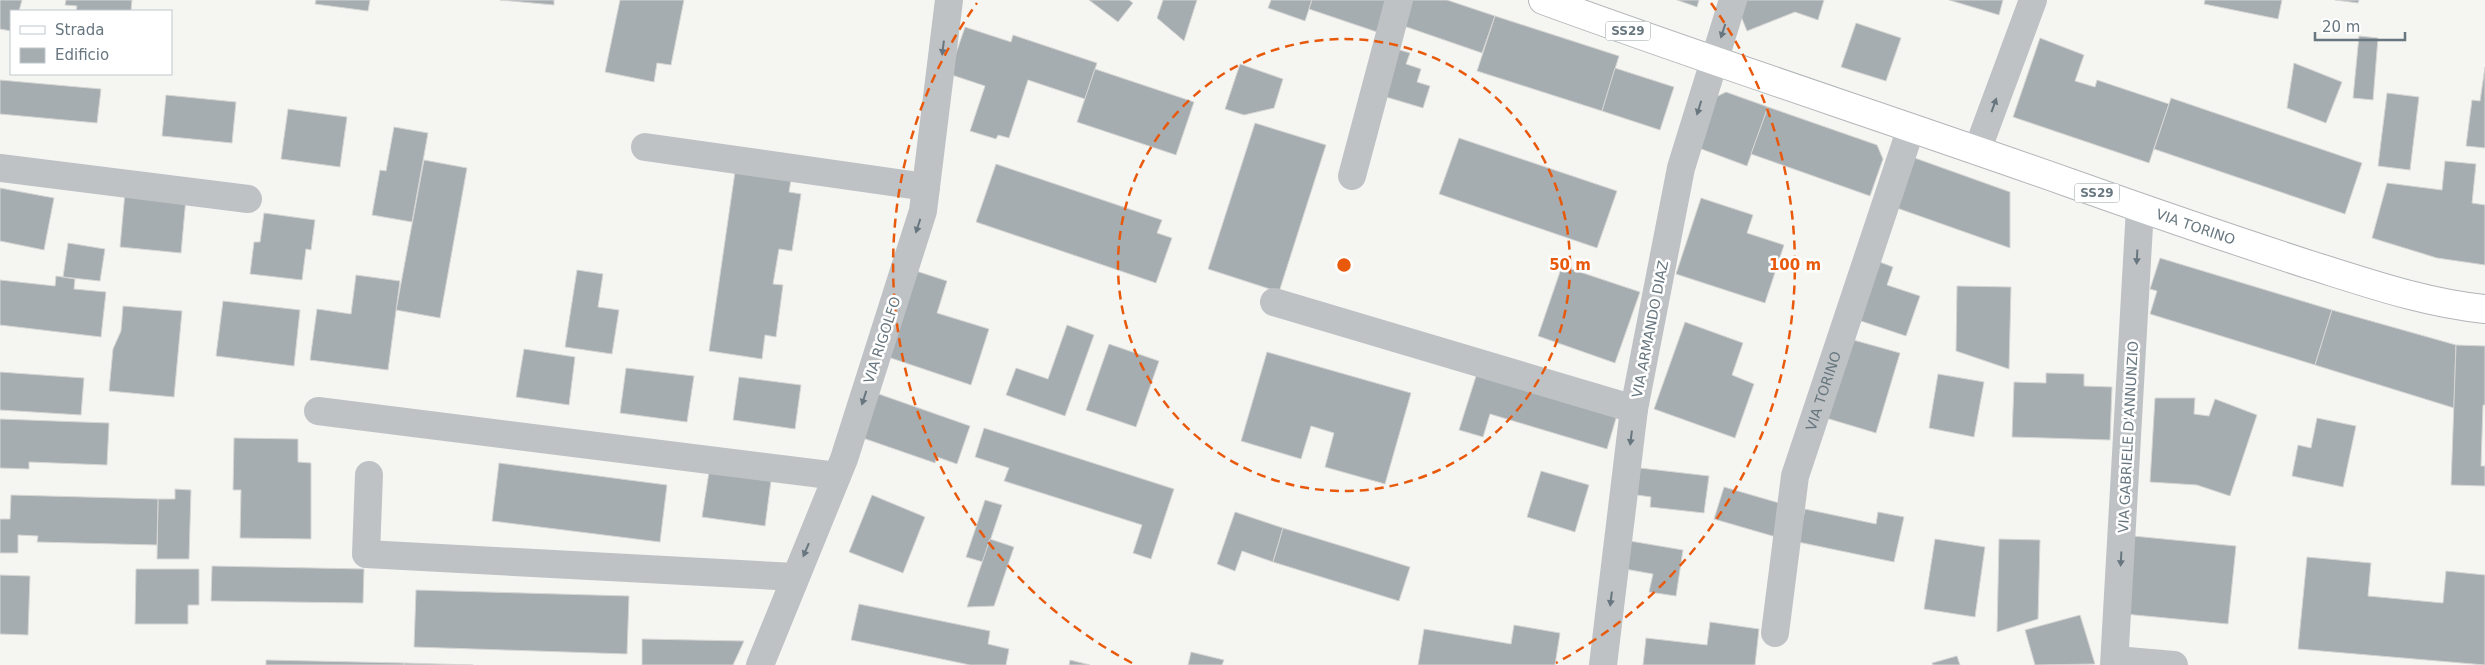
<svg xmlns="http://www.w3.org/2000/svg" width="2485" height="665" font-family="'DejaVu Sans',sans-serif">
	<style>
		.building { fill: #a6adb1; stroke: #d6d6d4 }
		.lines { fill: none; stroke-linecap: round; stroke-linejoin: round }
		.major-casing { stroke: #b2b6b9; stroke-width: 30 }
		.minor { stroke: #bec2c5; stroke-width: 28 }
		.major { stroke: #fff; stroke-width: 28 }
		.oneway { fill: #67767f }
		.ring { fill: none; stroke: #e8590c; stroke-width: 2.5; stroke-dasharray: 9 6 }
		.labels { text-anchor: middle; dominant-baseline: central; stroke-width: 5; stroke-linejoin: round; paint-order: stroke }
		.shield { fill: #fff; stroke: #959fa5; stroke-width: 1 }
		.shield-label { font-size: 12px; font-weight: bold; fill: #67767f }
		.street-label { font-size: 14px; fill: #67767f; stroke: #fff }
		.centre { fill: #e8590c; stroke: #fff; stroke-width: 2.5 }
		.ring-label { font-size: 15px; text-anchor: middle; font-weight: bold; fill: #e8590c; stroke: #fff; stroke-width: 5; stroke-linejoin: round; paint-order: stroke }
	</style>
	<rect width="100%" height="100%" fill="#f5f5f2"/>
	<g class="building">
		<path d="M0,0h22l-3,11h-8v20l-11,-2z"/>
		<path d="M66,0h66l-1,11h-55l1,-5 -12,-1z"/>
		<path d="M316,0h54l-2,11 -53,-7z"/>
		<path d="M500,0h54v5z"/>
		<path d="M620,0h64l-13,65 -14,-2 -3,19 -49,-10z"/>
		<path d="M1089,0h40l4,3 -15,19z"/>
		<path d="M1163,0h34l-13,41 -27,-23z"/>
		<path d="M1271,0h41l-7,21 -37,-13z"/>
		<path d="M1312,0h75l-10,32 -68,-23z"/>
		<path d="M1406,0h41l48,16 -13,37 -84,-29z"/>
		<path d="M1677,0h22l-2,7z"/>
		<path d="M1746,0h78l-6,20 -23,-8 -48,19 -11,-27z"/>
		<path d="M1949,0h54l-4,15z"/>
		<path d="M2205,0h77l-4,19 -74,-15z"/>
		<path d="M2335,0h24l-1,3z"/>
		<path d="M1495,16l124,40 -17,55 -125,-40z"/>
		<path d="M1856,23l45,15 -15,43 -45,-14z"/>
		<path d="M965,27l46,15 2,-7 84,28 -12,36 -57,-19 -19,58 -11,-3 -2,4 -26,-8 15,-45 -36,-12z"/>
		<path d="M2359,36l19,2 -5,62 -20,-2z"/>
		<path d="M2040,38l44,17 -9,26 20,6 2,-7 72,24 -20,59 -136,-46z"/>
		<path d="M1390,47l20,6 -4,11 15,5 -4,13 13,4 -7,22 -47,-14z"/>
		<path d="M2294,63l48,19 -16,41 -39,-15z"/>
		<path d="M1240,64l43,15 -9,29 -30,7 -19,-6z"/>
		<path d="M2485,67v81l-19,-2 6,-46 8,1z"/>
		<path d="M1615,68l59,19 -14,43 -58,-19z"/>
		<path d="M1095,69l99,33 -18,53 -99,-33z"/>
		<path d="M0,80l101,9 -4,34 -97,-9z"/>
		<path d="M1726,92l42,15 -21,59 -51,-19 18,-49z"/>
		<path d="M2387,93l32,4 -9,73 -32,-4z"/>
		<path d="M166,95l70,7 -4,41 -70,-7z"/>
		<path d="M2171,98l191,65 -17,51 -191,-65z"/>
		<path d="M1768,107l109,38 6,14 -13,37 -119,-42z"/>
		<path d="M288,109l59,8 -7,50 -59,-8z"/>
		<path d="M1255,123l71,22 -47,147 -71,-23z"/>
		<path d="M394,127l34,6 -16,89 -40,-7 8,-45 6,1z"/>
		<path d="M1459,138l158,53 -20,57 -158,-54z"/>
		<path d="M1912,157l98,35v56l-116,-41z"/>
		<path d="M424,160l43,8 -27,150 -44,-8z"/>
		<path d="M2445,161l31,3 -4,39 13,2v60l-48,-7 -65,-20 15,-55 55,7z"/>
		<path d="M996,164l166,56 -5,13 15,5 -16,45 -180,-61z"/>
		<path d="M736,165l56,8 -3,19 12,2 -9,57 -13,-2 -6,35 10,1 -7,52 -11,-2 -3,24 -53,-8z"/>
		<path d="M0,188l54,10 -10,52 -44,-9z"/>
		<path d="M125,192l61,6 -5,55 -61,-6z"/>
		<path d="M1701,198l52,17 -6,18 37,12 -19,58 -89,-29z"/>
		<path d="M264,213l51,7 -4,30 -5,-1 -4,31 -52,-6 4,-32h6z"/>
		<path d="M68,243l37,6 -5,32 -37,-4z"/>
		<path d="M2160,258l172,52 -17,55 -165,-51 7,-23 -7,-2z"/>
		<path d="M1877,261l16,6 -6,18 33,11 -14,40 -48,-16z"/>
		<path d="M1562,266l78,26 -25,71 -77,-27z"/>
		<path d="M577,270l26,4 -5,33 21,3 -7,44 -47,-7z"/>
		<path d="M913,270l34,11 -10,32 52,16 -18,56 -86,-29z"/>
		<path d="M356,275l44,6 -12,89 -78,-10 7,-51 34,5z"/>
		<path d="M56,276l19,3 -1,10 32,3 -5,45 -101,-12v-45l55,6z"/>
		<path d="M1957,286l54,1 -2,82 -53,-18z"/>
		<path d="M223,301l77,9 -6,56 -78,-10z"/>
		<path d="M123,306l59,5 -8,86 -65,-6 4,-42 8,-18z"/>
		<path d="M2332,310l124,35 -2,63 -139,-43z"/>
		<path d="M1685,322l58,21 -11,32 22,9 -19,54 -81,-29z"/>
		<path d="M1067,325l27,10 -29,81 -59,-21 10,-27 32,11z"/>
		<path d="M1850,339l50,14 -24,80 -50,-15z"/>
		<path d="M1109,344l50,17 -23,66 -50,-17z"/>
		<path d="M2456,345l29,1v59h-2l-2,61h4v20l-34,-1z"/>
		<path d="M524,349l51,8 -6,48 -53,-8z"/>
		<path d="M1267,352l144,41 -26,91 -60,-17 9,-34 -23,-7 -10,33 -60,-18z"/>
		<path d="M626,368l68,8 -7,46 -67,-9z"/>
		<path d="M0,372l84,6 -3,37 -81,-5z"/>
		<path d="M1477,373l140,42 -10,34 -117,-35 -7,23 -24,-7z"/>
		<path d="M2046,373l38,1v12l28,1 -2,53 -98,-3 2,-55 32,1z"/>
		<path d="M1938,374l46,8 -10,55 -45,-9z"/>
		<path d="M739,377l62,8 -6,44 -62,-9z"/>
		<path d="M873,392l97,34 -13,38 -20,-7 -2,6 -78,-27z"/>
		<path d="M2155,398h40l-1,16 15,2 6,-17 42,16 -27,81 -33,-11 -47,-3z"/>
		<path d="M2317,418l39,8 -13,61 -51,-11 6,-31 13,3z"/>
		<path d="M0,419l109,4 -2,42 -78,-3v7l-29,-1z"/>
		<path d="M984,428l190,61 -23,70 -18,-6 9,-28 -138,-44 5,-13 -34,-11z"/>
		<path d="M234,438l64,1v23l13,1v76l-71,-1 1,-48h-8z"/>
		<path d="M499,463l168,22 -7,57 -168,-21z"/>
		<path d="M1640,468l69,8 -5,37 -54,-6 1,-10 -14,-2z"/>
		<path d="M1541,471l48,14 -14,47 -48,-15z"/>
		<path d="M709,472l62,9 -6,45 -63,-9z"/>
		<path d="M1724,487l62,18 -10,32 -62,-18z"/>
		<path d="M175,489l16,1 -2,69h-32l1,-60h17z"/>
		<path d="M11,495l147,4 -1,46 -120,-3 1,-6 -20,-1v18h-18v-34h10z"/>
		<path d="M872,495l53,22 -22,56 -54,-21z"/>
		<path d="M985,500l17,5 -19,57 -17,-5z"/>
		<path d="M1805,509l71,15 2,-12 26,5 -10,45 -96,-20z"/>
		<path d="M1235,512l48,16 -10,34 -31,-11 -7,20 -18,-7z"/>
		<path d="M1283,528l127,39 -11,34 -126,-39z"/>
		<path d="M2133,536l103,10 -8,78 -103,-10z"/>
		<path d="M990,539l24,8 -20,59 -27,1z"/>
		<path d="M1935,539l50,8 -10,70 -51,-8z"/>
		<path d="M1999,539l41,1 -2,79 -41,13z"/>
		<path d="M1630,541l53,9 -7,46 -27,-4 4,-18 -28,-5z"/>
		<path d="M2307,557l64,6 -3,33 75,7 3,-32 39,4v90l-187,-16z"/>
		<path d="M212,566l152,3 -1,34 -152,-2z"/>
		<path d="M136,569h63v36h-11v19h-53z"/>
		<path d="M0,575l30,1 -2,59 -28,-1z"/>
		<path d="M416,590l213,6 -2,58 -213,-7z"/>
		<path d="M859,604l131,27 -2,13 21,5 -3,16h-36l-119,-25z"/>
		<path d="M2080,615l15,49 -60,1 -10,-35z"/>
		<path d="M1710,622l49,7 -4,36h-112l3,-27 61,7z"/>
		<path d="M1514,625l46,8 -5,32h-137l6,-36 87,15z"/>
		<path d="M642,639l102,2 -11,24h-91z"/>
		<path d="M1191,652l33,8 -2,5h-34z"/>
		<path d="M1957,656l3,9h-27l-1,-2z"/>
		<path d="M266,660l138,3v2h-138z"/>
		<path d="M1070,660l20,5h-21z"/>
		<path d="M404,663l69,2h-69z"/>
	</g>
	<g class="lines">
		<defs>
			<g id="major">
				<path id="s2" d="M1543,0c175,64 352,121 527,183 79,28 157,55 237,81 58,18 117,39 178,45"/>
			</g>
		</defs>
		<use href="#major" class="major-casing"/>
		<g class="minor">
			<path d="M645,147l281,40"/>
			<path d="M1977,151l56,-151"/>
			<path d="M0,168l248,31"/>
			<path d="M1352,176l47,-176"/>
			<path d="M1274,302l360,107"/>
			<path d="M318,411l519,65"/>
			<path d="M369,475l-3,79 429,23"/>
			<path id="s1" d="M1775,633l20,-157 116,-348"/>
			<path d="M2116,660l58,5"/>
			<path d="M760,665l84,-206 79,-248 26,-211"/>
			<path d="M1603,665l31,-256 47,-241 52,-168"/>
			<path d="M2114,665l26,-457"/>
		</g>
		<use href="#major" class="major"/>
	</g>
	<defs><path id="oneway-solid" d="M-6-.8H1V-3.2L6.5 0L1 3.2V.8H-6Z" transform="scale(1.25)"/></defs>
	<g class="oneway">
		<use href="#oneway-solid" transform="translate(1723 31) rotate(108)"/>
		<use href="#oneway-solid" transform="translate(943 48) rotate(97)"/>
		<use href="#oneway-solid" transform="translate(1994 105) rotate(-70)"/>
		<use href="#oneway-solid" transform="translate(1699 108) rotate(107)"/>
		<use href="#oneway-solid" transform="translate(918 226) rotate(108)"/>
		<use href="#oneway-solid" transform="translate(2137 257) rotate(93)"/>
		<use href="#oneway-solid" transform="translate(864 398) rotate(108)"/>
		<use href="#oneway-solid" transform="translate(1631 438) rotate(97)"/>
		<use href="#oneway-solid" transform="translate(806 550) rotate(113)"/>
		<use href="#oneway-solid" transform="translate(2121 559) rotate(93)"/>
		<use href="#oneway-solid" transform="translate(1611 599) rotate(97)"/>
	</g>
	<g class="ring">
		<circle cx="1344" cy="265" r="226"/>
		<path d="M1132 663A451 451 0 0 1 977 3M1711 3A451 451 0 0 1 1556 663"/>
	</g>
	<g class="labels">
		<g class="shield">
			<rect x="1605.5" y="21.5" width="45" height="19" rx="4"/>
			<rect x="2074.5" y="183.5" width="45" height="19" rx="4"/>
		</g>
		<g class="shield-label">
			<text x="1628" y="31">SS29</text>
			<text x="2097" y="193">SS29</text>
		</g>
		<g class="street-label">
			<text stroke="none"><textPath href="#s2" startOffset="691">VIA TORINO</textPath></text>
			<text transform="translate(1650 329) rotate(-79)">VIA ARMANDO DIAZ</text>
			<text transform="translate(882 340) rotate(-72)">VIA RIGOLFO</text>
			<text stroke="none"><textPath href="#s1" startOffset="248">VIA TORINO</textPath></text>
			<text transform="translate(2128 437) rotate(-87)">VIA GABRIELE D'ANNUNZIO</text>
		</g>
	</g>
	<circle cx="1344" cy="265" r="8" class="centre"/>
	<g class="ring-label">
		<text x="1570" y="270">50 m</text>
		<text x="1795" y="270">100 m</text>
	</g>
	<rect x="10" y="10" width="162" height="65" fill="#ffffff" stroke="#c2c8cc"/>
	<rect x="20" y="26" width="25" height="8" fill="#ffffff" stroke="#c2c8cc"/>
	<text x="55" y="35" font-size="15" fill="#67767f">Strada</text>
	<rect x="20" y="48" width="25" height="15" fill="#a6adb1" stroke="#c2c8cc"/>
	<text x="55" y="60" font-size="15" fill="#67767f">Edificio</text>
	<path d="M2315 32v8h90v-8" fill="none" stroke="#67767f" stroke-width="2.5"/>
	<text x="2322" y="32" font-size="15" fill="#67767f" stroke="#ffffff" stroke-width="4" paint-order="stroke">20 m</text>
</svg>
